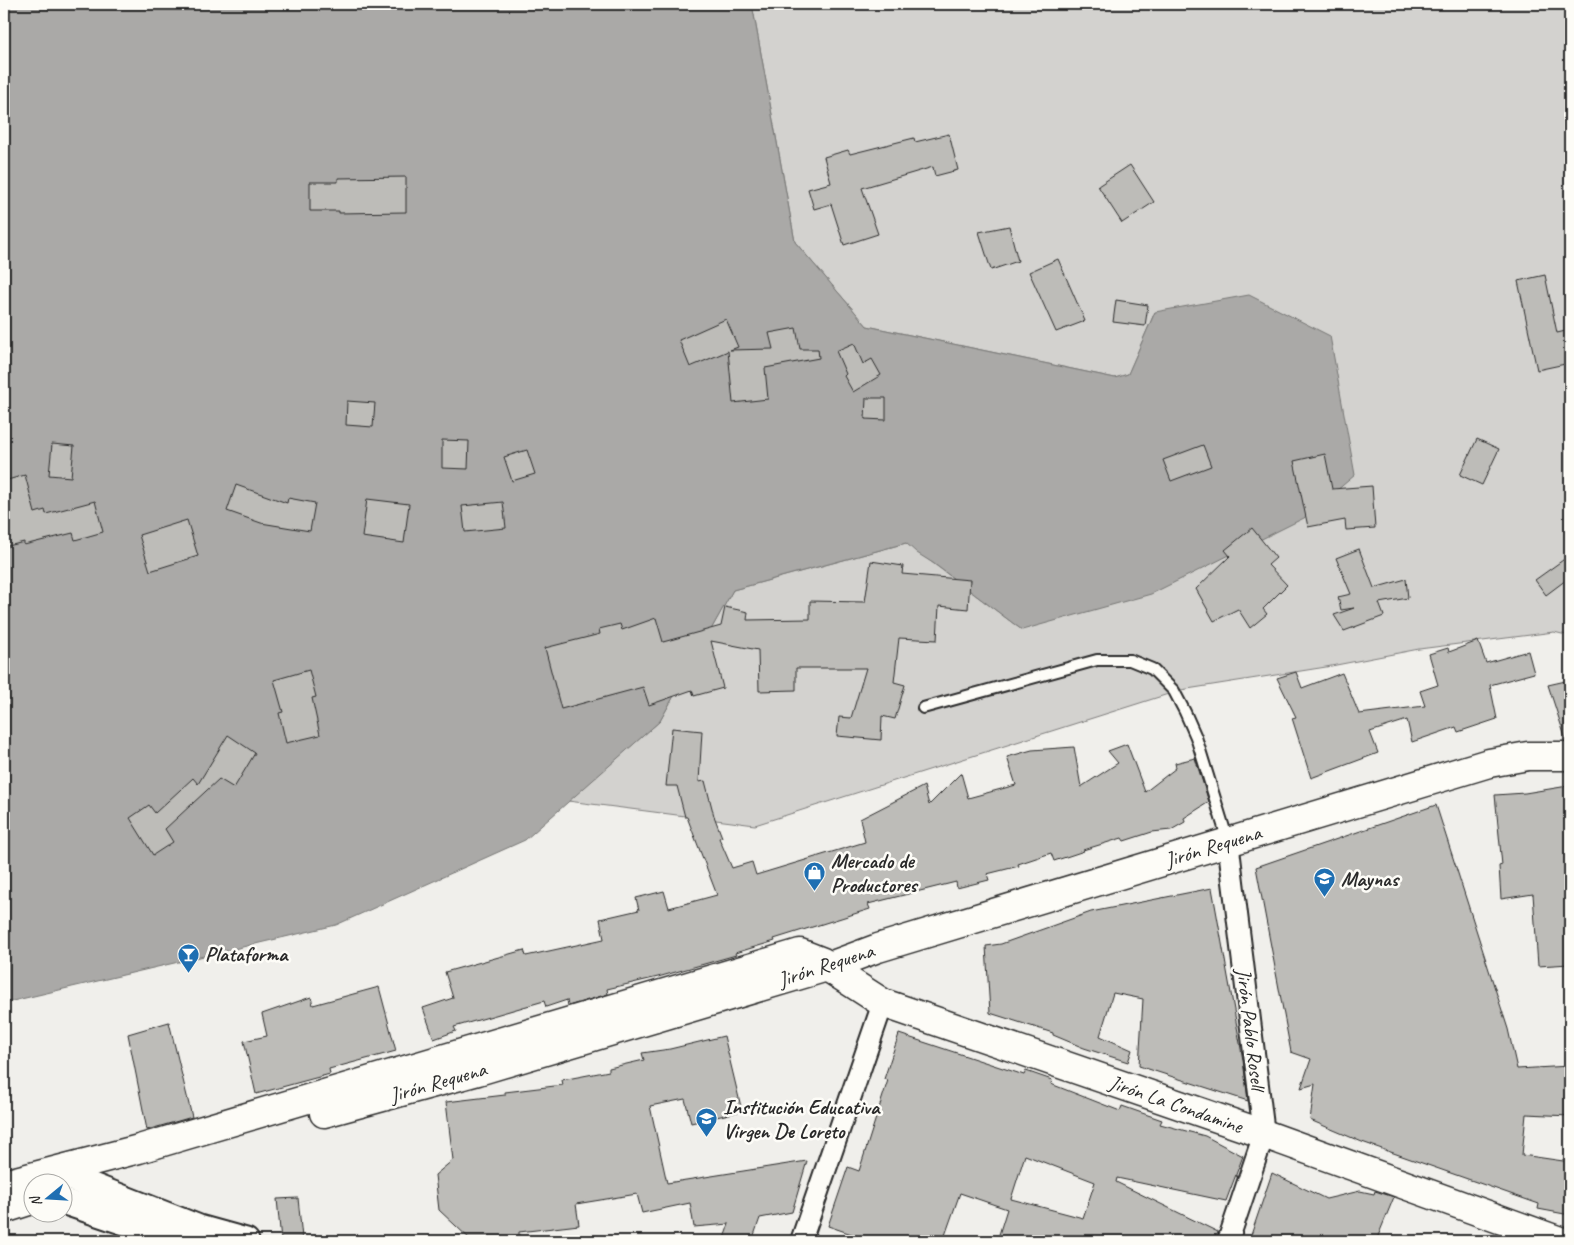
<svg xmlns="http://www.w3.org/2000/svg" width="1574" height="1245" font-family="Caveat,sans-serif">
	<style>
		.green { fill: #d3d2cf; stroke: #7f7e7d }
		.water { fill: #aaa9a7; stroke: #777775 }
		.building { fill: #bdbcb8; stroke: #2b2b2b; fill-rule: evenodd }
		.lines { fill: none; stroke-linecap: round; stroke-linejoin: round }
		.service-casing { stroke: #2b2b2b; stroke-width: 14 }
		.minor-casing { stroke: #2b2b2b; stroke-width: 24 }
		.tertiary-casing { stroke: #2b2b2b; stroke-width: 29 }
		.secondary-casing { stroke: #2b2b2b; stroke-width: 31 }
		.service { stroke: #fdfcf7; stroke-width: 10 }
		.minor { stroke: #fdfcf7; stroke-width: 20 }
		.tertiary { stroke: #fdfcf7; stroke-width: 25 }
		.secondary { stroke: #fdfcf7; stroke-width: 28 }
		.labels { text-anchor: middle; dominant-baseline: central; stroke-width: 5; stroke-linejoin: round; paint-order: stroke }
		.street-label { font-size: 21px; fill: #2b2b2b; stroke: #fdfcf7 }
		.poi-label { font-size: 21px; font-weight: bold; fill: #2b2b2b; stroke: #fdfcf7; text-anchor: start }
	</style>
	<rect width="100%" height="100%" fill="#f0efeb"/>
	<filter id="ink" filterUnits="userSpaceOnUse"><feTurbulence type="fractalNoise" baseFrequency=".02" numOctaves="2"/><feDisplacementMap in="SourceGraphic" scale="10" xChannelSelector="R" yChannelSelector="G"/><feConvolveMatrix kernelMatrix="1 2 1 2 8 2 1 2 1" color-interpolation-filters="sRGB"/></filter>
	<g filter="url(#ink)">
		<path class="green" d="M752,4h818v632l-16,-4 -135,17 -93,18 -145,23 -426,135 -187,-24 92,-80 73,-131 173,-47 116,87 133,-318 -27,62 -13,4 -248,-52 -72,-84z"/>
		<path class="water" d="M4,4h748l43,238 72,84 248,52 13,-4 27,-62 94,-17 81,41 25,139 -51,43 -153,76 -129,36 -89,-67 -16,-10 -11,-10 -173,47 -73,131 -135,119 -189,85 -332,78z"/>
		<g class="building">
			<path d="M949,134l9,36 -23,6 -2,-9 -71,21 16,46 -34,11 -13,-41 -17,5 -6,-20 23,-6 -7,-26 24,-7 2,4 64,-16 1,4z"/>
			<path d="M1130,165l24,37 -32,21 -24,-37z"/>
			<path d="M406,177v35l-67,1v-2h-29v-29h28v-4z"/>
			<path d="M1009,226l9,35 -27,9 -12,-38z"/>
			<path d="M1058,259l27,62 -29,11 -27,-60z"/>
			<path d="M1545,275l12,58 13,-3v33l-33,7 -19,-89z"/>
			<path d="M1116,300l32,5 -3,21 -32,-4z"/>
			<path d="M726,319l12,28 -8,3 43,-1 -4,-16 27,-5 4,21h18l1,9 -54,10 3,31 -35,4 -5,-52 -38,16 -11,-27z"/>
			<path d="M854,343l9,21 9,-5 9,16 -28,17 -9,-16 2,-2 -10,-23z"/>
			<path d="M866,398h20v22l-21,-1z"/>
			<path d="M347,401l28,2 -2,24 -27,-2z"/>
			<path d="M1477,439l22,10 -17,36 -22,-10z"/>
			<path d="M442,440l27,1 -1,28 -26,-1z"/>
			<path d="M52,444l22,2 -3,31 -22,-2z"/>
			<path d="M1203,445l8,21 -40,15 -8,-21z"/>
			<path d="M527,450l8,24 -23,7 -8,-24z"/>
			<path d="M1325,454l7,35 40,-3 3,42 -29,2 -1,-10 -37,7 -14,-66z"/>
			<path d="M25,475l10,38 10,-3 1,4 49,-13 8,31 -28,8 -2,-7 -49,12v-3l-20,5v-66z"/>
			<path d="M236,485l51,18 1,-5 27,5 -5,28 -49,-8 -34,-12z"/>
			<path d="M367,499l42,5 -5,39 -42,-6z"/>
			<path d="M503,502l3,26 -41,4 -3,-26z"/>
			<path d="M187,520l11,36 -48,15 -11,-36z"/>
			<path d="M1252,528l24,30 -8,7 19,20 -24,24 4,5 -17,14 -12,-19 -24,12 -18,-32 34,-33 -5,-6z"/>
			<path d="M1359,549l15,39 32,-9 2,19 -29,5 5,13 -40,15 -10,-16 20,-7 -13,2 -3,-13 13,-3 -15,-36z"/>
			<path d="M1570,555v22l-24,18 -11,-15z"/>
			<path d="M871,561l32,5 -1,8 68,6 -2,29 -29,-3 -2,34 -38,-2 -5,44 11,3 -10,34 -13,-3 -1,24 -44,-4 2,-19 12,1 15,-50h-70v22l-37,1 -1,-41 -47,-9 12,47 -29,8 -2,-6 -43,15 -6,-18 -82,22 -16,-61 55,-14 -1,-5 21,-5 2,6 34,-12 7,24 58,-16 4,-19 23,5 -1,8 63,-1v-18l55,1z"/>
			<path d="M1478,641l8,22 42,-12 6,22 -44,12 7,34 -39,13 -2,-5 -44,15 -5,-22 -37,12 8,21 -67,25 -19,-60 4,-1 -19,-39 19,-6 6,16 40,-15 17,41 66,-8 -5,-15 18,-6 -9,-31 19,-6 1,4z"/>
			<path d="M309,670l7,27 -4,1 8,37 -34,8 -7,-30 4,-1 -9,-32z"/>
			<path d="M1570,680v60h-4l-18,-55z"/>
			<path d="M672,728l30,3 -3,51 6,-1 9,35 8,21 -3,1 13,30 20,-6 4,13 109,-33 -5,-23 64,-33 5,19 32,-32 7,25 48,-13 -9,-28 25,-7 42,-3 7,40 37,-24 -10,-12 19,-7 18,48 31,-24 -1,-5 20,-5 14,44 -25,16 1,4 -14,8 -19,2 -28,9 -2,-3 -39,12 1,1 -30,10 -3,-8 -33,11 1,2 -32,8 2,6 -32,8 -1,-6 -88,22 2,5 -96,30 1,2 -40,12 1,2 -78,22 -51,12 1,5 -40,12 -1,-6 -21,7 -2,-6 -90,26 2,4 -22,8 -11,-31 30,-10 -8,-26 79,-22 2,6 78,-17 -4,-20 39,-9 -3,-12 28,-7 5,17 48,-13 -30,-78h-2l-8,-31h-11z"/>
			<path d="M228,735l27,18 -21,35 -15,-9 -54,50 8,13 -20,13 -23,-37 19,-13 6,8 38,-35 5,6z"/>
			<path d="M1568,786l2,27v151l-32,2 -5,-72 -32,5 -2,-33 3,-1 -7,-70 30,-2z"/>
			<path d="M1436,805l72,224 9,40 53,-3v50l-44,-2 -4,41 48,7v53l-32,-6 1,-5 -177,-62 -52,-22 5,-36 -14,4 10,-29 -20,-7 -35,-185z"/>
			<path d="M1212,888l31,172 5,41 -109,-35 4,-67 -30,-6 -13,43 32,14 -4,12 -44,-14 -31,-13v-2l-63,-20 -4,-67 15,-2 90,-32z"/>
			<path d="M379,987l17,64 -67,18 1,5 -74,20 -12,-53 23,-5 -5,-22 49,-17 2,8z"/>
			<path d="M169,1022l23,95 -45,13 -19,-96z"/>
			<path d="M899,1034l125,41 2,-4 26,9 -1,4 69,27 2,-5 40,14 -2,4 45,12 38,20 -17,45 -109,-23 -1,4 102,50 -2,9h-219l10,-32 -47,-16 -17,48h-71l-44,-15 20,-59 11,4 29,-91 -4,-1zM1025,1155l70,27 -12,36 -72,-19z"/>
			<path d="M724,1036l18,75 -51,12 -6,-24 -35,7 17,77 140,-22 -15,51 -32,6 -8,23h-29l6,-17 -35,3 -4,-24 -48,10 -5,-19 -61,10 3,21 -60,7v4l-41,5h-6l-33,-31 -4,-35 18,-15 -7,-58 59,-7v-3l58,-7 -1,-5 47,-9v-3l35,-8 -2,-7 28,-4z"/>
			<path d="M1272,1173l54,26 34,-8 14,3 1,-3 19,6 -18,44h-127z"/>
			<path d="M298,1198l4,40 -21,2 -4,-41z"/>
		</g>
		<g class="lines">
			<defs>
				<path id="service" d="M923,708l174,-48h33l22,9 22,22 11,21 11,25 32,104"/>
				<g id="minor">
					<path d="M801,1241l82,-238"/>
					<path d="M1228,1241l36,-107 -36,-293"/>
				</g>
				<g id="tertiary">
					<path d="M54,1171l145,57 47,13"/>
					<path d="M62,1201l119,40"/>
				</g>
				<g id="secondary">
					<path d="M324,1113l154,-42 349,-104 51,-19 611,-185 39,-7h42"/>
					<path d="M4,1184l135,-35 661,-196 23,9 4,5 56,36 381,131 296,107"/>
					<path d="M4,1209l28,-9"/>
				</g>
			</defs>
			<use href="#service" class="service-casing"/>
			<use href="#minor" class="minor-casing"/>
			<use href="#tertiary" class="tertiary-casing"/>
			<use href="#secondary" class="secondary-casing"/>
			<use href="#service" class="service"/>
			<use href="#minor" class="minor"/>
			<use href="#tertiary" class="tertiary"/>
			<use href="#secondary" class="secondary"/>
		</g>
	</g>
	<defs>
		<symbol id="shop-pin" viewBox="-11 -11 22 30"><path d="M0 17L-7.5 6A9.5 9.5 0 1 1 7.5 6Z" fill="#1f6fb2" stroke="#fdfcf7"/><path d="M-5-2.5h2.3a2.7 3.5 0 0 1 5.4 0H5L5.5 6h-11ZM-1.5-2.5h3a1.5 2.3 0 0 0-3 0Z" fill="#fff"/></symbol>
		<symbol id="school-pin" viewBox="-11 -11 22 30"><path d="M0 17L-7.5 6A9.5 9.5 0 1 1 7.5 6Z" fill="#1f6fb2" stroke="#fdfcf7"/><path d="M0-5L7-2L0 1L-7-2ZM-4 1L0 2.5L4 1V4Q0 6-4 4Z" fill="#fff"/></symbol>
		<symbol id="bar-pin" viewBox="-11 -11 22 30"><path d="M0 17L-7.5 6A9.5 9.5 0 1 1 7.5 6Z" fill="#1f6fb2" stroke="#fdfcf7"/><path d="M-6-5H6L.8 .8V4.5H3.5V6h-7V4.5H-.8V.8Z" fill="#fff"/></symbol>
	</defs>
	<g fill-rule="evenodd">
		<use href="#shop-pin" x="802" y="860" width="25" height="34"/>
		<use href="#school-pin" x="1312" y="866" width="25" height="34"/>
		<use href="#bar-pin" x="176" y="942" width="25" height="34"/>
		<use href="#school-pin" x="694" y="1106" width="25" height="34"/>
	</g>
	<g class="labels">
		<g class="street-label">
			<text transform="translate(1213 846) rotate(-17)">Jirón Requena</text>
			<text transform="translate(826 965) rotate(-18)">Jirón Requena</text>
			<text transform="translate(1251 1029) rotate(83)">Jirón Pablo Rosell</text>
			<text transform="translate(438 1082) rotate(-16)">Jirón Requena</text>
			<text transform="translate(1176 1104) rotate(19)">Jirón La Condamine</text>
		</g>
		<g class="poi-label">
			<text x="831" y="861">Mercado de<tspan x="831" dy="24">Productores</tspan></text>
			<text x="1341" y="879">Maynas</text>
			<text x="205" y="954">Plataforma</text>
			<text x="723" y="1107">Institución Educativa<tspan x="723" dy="24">Virgen De Loreto</tspan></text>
		</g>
	</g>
	<rect width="1574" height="1245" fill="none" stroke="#fdfcf7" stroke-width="20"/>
	<rect x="10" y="10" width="1554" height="1225" fill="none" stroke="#2b2b2b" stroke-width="2" filter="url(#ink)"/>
	<g transform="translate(48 1198) rotate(252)"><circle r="24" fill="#fdfcf7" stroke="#a9a8a5"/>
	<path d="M0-4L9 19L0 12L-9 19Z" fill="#1f6fb2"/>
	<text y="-8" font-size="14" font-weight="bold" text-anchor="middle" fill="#2b2b2b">N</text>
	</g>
</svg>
